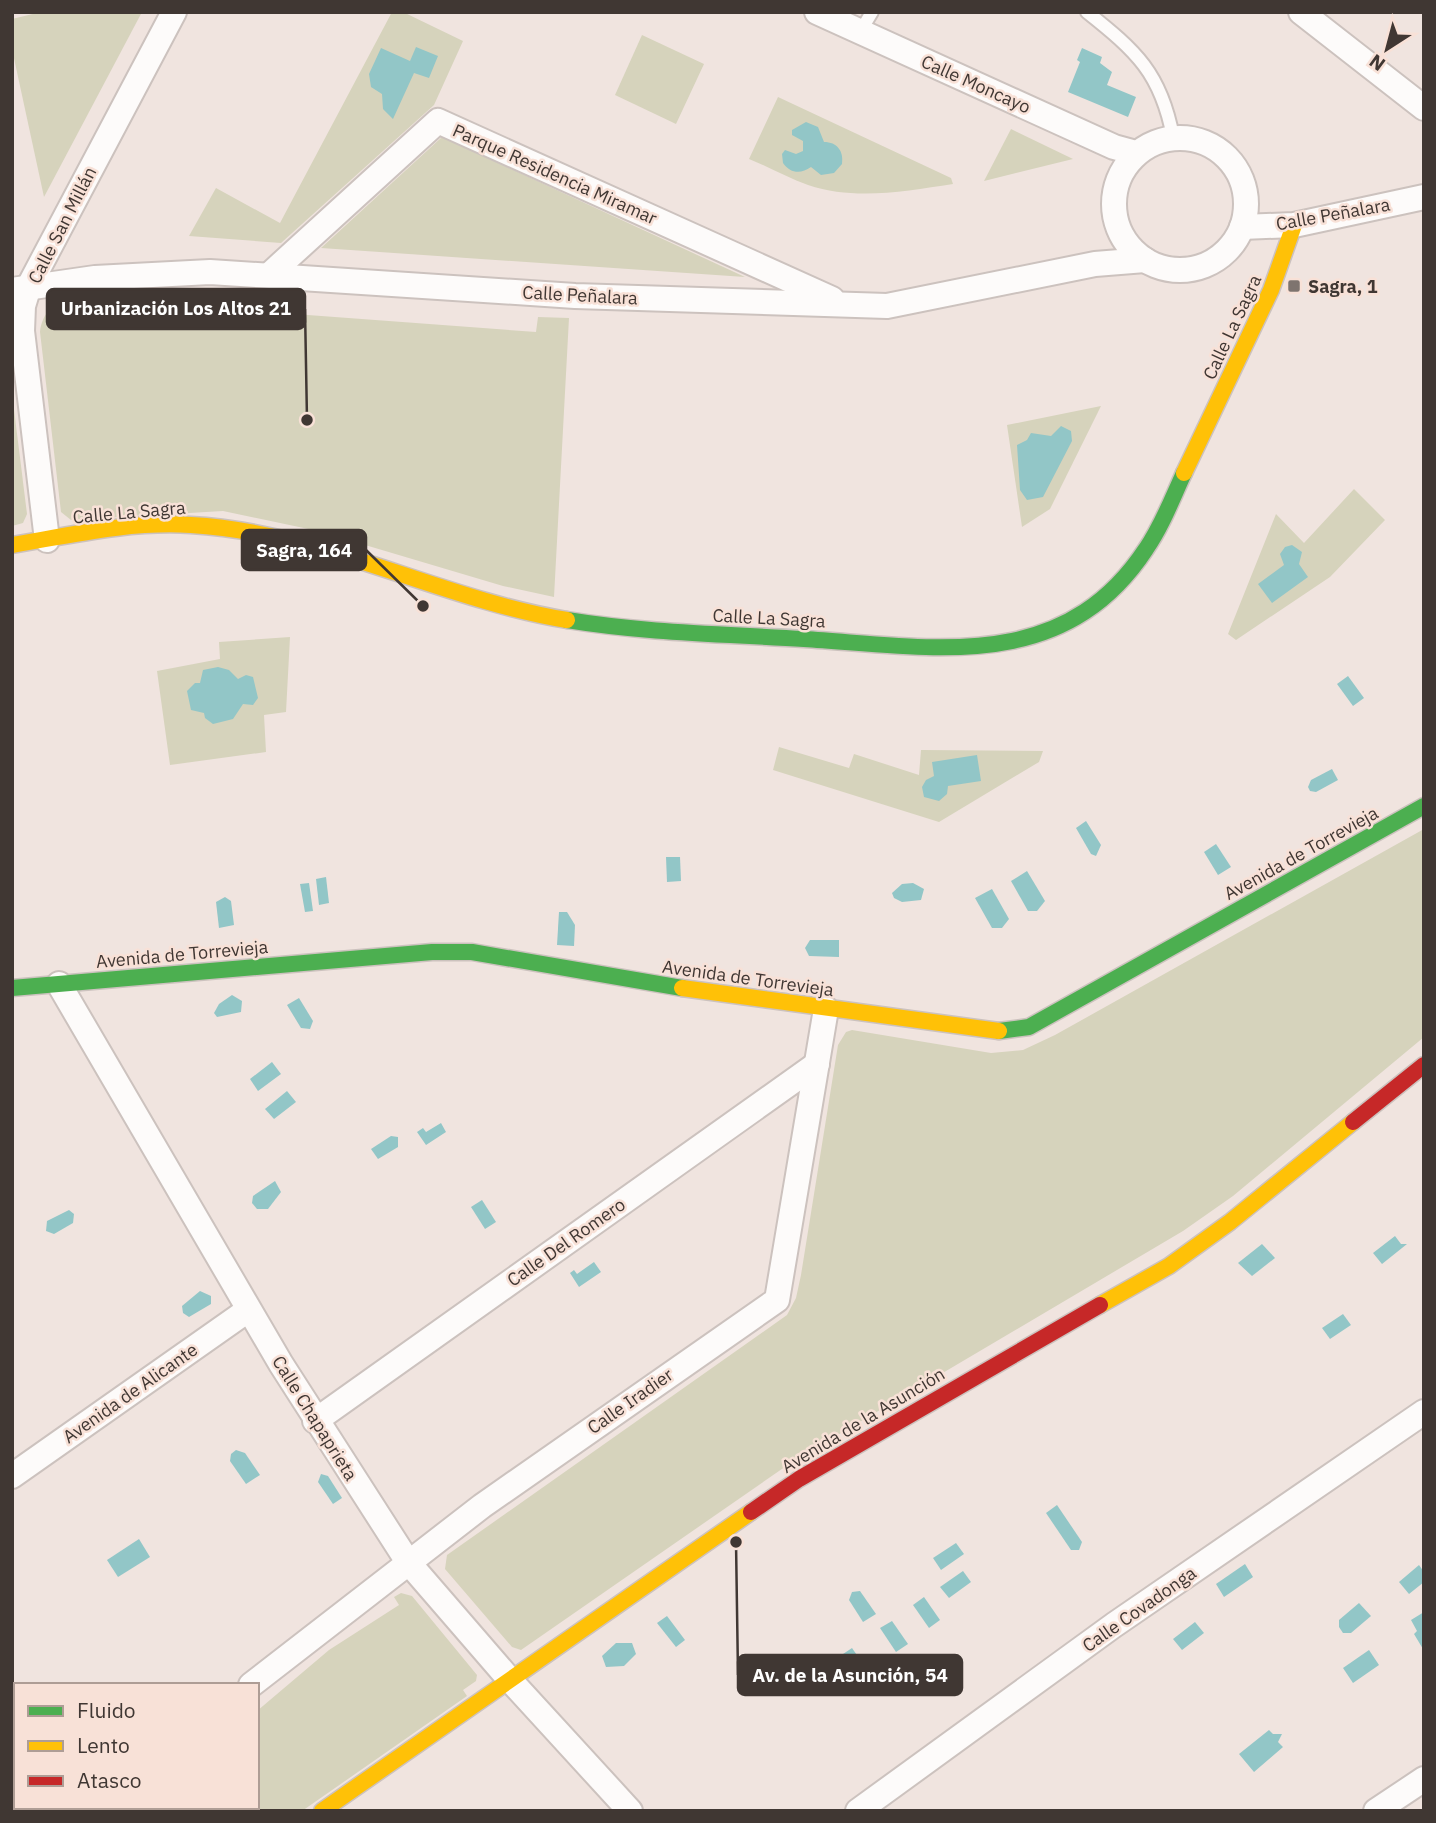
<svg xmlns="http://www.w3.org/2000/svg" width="1436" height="1823" font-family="'IBM Plex Sans',sans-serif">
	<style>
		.green { fill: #d6d3bc }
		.water { fill: #92c6c7 }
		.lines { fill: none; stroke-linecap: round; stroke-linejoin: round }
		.lane-casing { stroke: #ccc2be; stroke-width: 16 }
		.street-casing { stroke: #ccc2be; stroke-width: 28 }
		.fast-casing { stroke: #ccc2be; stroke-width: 19 }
		.slow-casing { stroke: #ccc2be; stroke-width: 19 }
		.jam-casing { stroke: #ccc2be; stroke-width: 19 }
		.lane { stroke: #fdfbfa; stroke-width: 12 }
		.street { stroke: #fdfbfa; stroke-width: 24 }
		.fast { stroke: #4caf50; stroke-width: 16 }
		.slow { stroke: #ffc107; stroke-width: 16 }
		.jam { stroke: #c62828; stroke-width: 16 }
		.poi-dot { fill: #7e746f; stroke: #f8e1d7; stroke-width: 2.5 }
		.labels { text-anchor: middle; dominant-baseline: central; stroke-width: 5; stroke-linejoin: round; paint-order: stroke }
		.street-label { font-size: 18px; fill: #403733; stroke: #f8e1d7 }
		.poi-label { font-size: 18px; font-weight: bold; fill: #403733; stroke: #f8e1d7; text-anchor: start }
		.leader { fill: none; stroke: #403733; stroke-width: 2.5 }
		.callout-dot { fill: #403733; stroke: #f8e1d7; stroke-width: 2.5 }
		.callout { fill: #403733; stroke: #403733; stroke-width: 2.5 }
		.callout-label { font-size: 19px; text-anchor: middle; font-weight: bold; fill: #fff }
	</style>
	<rect width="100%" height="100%" fill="#f0e4df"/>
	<g class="green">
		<path d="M41,12h101l-98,185 -32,-148v-30z"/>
		<path d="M392,12h11l60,29 -29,64 -153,138 -92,-7 27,-48 64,35z"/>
		<path d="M642,35l62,29 -28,60 -61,-29z"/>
		<path d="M778,97l173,81 2,6c-48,7 -97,17 -145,1 -20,-7 -39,-18 -59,-26z"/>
		<path d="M1011,129l62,30 -89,22z"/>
		<path d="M442,137l303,140 -424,-29z"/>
		<path d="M72,300l4,18 49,-8 75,-3 336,25 2,-15 31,1 -15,279 -51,-11 -185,-55 -95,-20 -152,9 -10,-8 -21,-180c2,-19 14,-30 32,-32z"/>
		<path d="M12,393l15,121 -4,9 -11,3z"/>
		<path d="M1101,406l-51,103 -28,18 -15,-102z"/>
		<path d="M1354,489l31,31 -55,57 -94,63 -8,-6 48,-120 28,29z"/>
		<path d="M290,637l-4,75 -22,3 2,37 -96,13 -13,-94 63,-12 -1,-17z"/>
		<path d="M779,747l70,21 5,-14 65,21 2,-25 122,1 -4,11 -100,60 -166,-52z"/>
		<path d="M1424,829v208l-191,159 -50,35 -391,231 -271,188 -9,-3 -67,-78 2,-14 340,-240 9,-17 5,-23 37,-230 8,-13 6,-2 139,23 32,-3 32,-15z"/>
		<path d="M401,1593l11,3 65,79 -1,6 -13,9 4,6 -165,115h-193l5,-4h143v-96l72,-61 70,-45 -5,-8z"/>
	</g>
	<g class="water">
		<path d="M416,47l22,9 -9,22 -15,-5 -21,46 -10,-10 -1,-15 -11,-7 -2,-13 12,-26 29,13z"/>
		<path d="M1082,48l20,9 -2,6 12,9 -5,13 29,12 -8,20 -60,-25 12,-30 -3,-2z"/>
		<path d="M806,122l12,5 6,15c13,0 20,9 18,22l-8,9 -13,2 -10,-8c-10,7 -20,7 -28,-4l-1,-9 3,-4 11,4 7,-3v-10l-11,-6v-5z"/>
		<path d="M1061,426l10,5 1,10 -29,56 -16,3 -7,-10 -3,-45 10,-5 4,-7 20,3z"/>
		<path d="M1292,545l10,7 -3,12 9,13 -36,26 -14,-19 26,-19 -4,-11 5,-7z"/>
		<path d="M218,667l11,3 9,9 8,-4 7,2 5,21 -5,7 -10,-1 -10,15 -20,5 -8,-6 -1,-5 -13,-3 -4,-19 8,-8h5l3,-13z"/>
		<path d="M1348,676l16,22 -11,8 -16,-22z"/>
		<path d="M977,755l4,26 -33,5 -1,8 -8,7 -15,-4 -2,-10 4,-7 8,-4 -2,-14z"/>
		<path d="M1332,769l6,11 -22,12 -6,-1 -2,-4 3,-7z"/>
		<path d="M1086,821l15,24 -5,11 -5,-2 -15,-26z"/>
		<path d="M1216,844l15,23 -13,8 -14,-23z"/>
		<path d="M666,857h14l1,24 -14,1z"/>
		<path d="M1027,871l18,30 -8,10h-9l-17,-30z"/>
		<path d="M326,877l3,26 -10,2 -3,-26z"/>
		<path d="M309,883l4,28 -8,1 -5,-28z"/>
		<path d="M913,883l11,6 -3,11 -19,2 -8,-4 -2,-5 10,-9z"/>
		<path d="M992,889l17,30 -7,9h-10l-17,-30z"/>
		<path d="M225,897l6,4 3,24 -15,3 -3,-26z"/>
		<path d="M559,912h8l8,13 -1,21 -17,-1z"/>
		<path d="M810,940h29v17l-30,-1 -4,-8z"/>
		<path d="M232,995l10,6 -1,11 -24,5 -3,-4 5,-9z"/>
		<path d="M299,998l14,23 -3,8 -9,-1 -14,-23z"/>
		<path d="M272,1062l9,12 -23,17 -8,-12z"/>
		<path d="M287,1091l9,11 -22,17 -9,-10z"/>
		<path d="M441,1123l5,9 -20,13 -9,-13 6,-4 3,4z"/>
		<path d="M391,1136l7,1v10l-20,12 -7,-10z"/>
		<path d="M275,1181l6,11 -13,17h-11l-5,-6 1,-7z"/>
		<path d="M482,1200l14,22 -11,7 -14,-22z"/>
		<path d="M69,1210l5,4 -1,9 -19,11 -8,-3 1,-10z"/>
		<path d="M1395,1236l6,8h6l-25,20 -9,-11z"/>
		<path d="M1262,1244l13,14 -23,18 -14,-13z"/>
		<path d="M594,1262l7,10 -22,15 -9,-14 4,-3 3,4z"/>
		<path d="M200,1291l11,5v8l-22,13 -6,-4 -1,-7z"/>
		<path d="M1343,1314l8,11 -21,14 -8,-11z"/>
		<path d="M236,1450l9,3 15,22 -14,9 -16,-23 1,-7z"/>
		<path d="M321,1474l7,2 14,22 -9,6 -15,-22z"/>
		<path d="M1057,1505l25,37 -3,8h-8l-25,-37z"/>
		<path d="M139,1539l11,18 -32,20 -11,-17z"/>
		<path d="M956,1543l8,11 -23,16 -8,-12z"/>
		<path d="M1245,1564l8,13 -29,20 -8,-13z"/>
		<path d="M1419,1565l5,7v10l-15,12 -10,-12z"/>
		<path d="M963,1571l8,11 -22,16 -9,-11z"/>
		<path d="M860,1591l16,23 -13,8 -14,-22 3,-8z"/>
		<path d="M924,1597l16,23 -11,8 -16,-23z"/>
		<path d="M1359,1603l12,13 -20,17h-8l-4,-6v-7z"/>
		<path d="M1424,1612v36l-1,1 -9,-15 3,-3 -6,-11z"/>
		<path d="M667,1616l18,24 -9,7 -19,-24z"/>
		<path d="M892,1621l16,23 -12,8 -16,-24z"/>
		<path d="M1195,1622l9,11 -22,17 -9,-11z"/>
		<path d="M616,1643h16l4,11 -12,12 -18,1 -4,-11z"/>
		<path d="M852,1648l16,23 -12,8 -16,-23z"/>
		<path d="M1369,1650l10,15 -26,18 -10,-15z"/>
		<path d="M1269,1730l4,4h9l-4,8 5,5 -29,25 -15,-18z"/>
	</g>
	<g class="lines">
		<defs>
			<g id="lane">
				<path d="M1087,12c49,39 74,61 86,125"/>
				<path d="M860,32l12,-20"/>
			</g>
			<g id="street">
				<path d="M817,12l297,135 22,6"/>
				<path d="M1301,12l123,96"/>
				<circle cx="1180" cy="204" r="66"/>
				<path d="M1242,227l52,-2 130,-28"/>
				<path d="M269,275l169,-154 394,178"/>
				<path d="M12,290l83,-12 115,-6 365,24 312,10 208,-42 50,-4"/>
				<path d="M47,540l-25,-209 1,-25 6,-20 145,-274"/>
				<path d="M59,984l222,380 127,198 102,118 120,131"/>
				<path d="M315,1421l502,-357"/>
				<path d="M12,1476l236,-166"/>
				<path d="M251,1685l231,-179 295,-206 49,-291"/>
				<path d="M87,1811l5,-4"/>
				<path d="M858,1811l256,-186 310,-213"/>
				<path d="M1376,1811l48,-32"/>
			</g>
			<g id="fast">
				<path d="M567,620c79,13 158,14 237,19 129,8 259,36 342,-90 16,-23 26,-50 38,-76"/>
				<path d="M12,988l420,-36h40l210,36"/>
				<path d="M999,1031l30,-4 395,-221"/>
			</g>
			<g id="slow">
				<path d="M1184,473l87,-183 23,-65"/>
				<path d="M12,545c59,-10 119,-24 179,-20 130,7 249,74 376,95"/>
				<path d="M682,988l317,43"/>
				<path d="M1100,1305l69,-39 61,-44 123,-100"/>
				<path d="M322,1811l429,-299"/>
			</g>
			<g id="jam">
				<path d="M1353,1122l71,-57"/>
				<path d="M751,1512l48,-33 301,-174"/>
			</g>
		</defs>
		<use href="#lane" class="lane-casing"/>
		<use href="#street" class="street-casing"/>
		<use href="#fast" class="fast-casing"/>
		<use href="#slow" class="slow-casing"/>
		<use href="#jam" class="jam-casing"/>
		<use href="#lane" class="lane"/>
		<use href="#street" class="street"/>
		<use href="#fast" class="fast"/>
		<use href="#slow" class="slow"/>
		<use href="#jam" class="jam"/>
	</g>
	<rect class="poi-dot" x="1287" y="279" width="14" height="14" rx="3.5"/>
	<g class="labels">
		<g class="street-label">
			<text transform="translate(976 84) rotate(24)">Calle Moncayo</text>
			<text transform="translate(555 174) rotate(24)">Parque Residencia Miramar</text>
			<text transform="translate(1333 214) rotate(-10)">Calle Peñalara</text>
			<text transform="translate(62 225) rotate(-63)">Calle San Millán</text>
			<text transform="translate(580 295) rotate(3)">Calle Peñalara</text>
			<text transform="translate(1232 327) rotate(-65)">Calle La Sagra</text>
			<text transform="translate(129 512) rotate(-5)">Calle La Sagra</text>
			<text transform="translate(769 618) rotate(3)">Calle La Sagra</text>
			<text transform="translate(1301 853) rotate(-29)">Avenida de Torrevieja</text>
			<text transform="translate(182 954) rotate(-5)">Avenida de Torrevieja</text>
			<text transform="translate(748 978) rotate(8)">Avenida de Torrevieja</text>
			<text transform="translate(566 1242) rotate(-35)">Calle Del Romero</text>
			<text transform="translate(130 1393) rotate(-35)">Avenida de Alicante</text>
			<text transform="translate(630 1401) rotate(-35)">Calle Iradier</text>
			<text transform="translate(315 1418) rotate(58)">Calle Chapaprieta</text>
			<text transform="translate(863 1420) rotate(-31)">Avenida de la Asunción</text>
			<text transform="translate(1139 1609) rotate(-35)">Calle Covadonga</text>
		</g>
		<g class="poi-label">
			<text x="1308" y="286">Sagra, 1</text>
		</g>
	</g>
	<path class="leader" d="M307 420L305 309M423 606L366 550M736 1542L738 1675"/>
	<g class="callout-dot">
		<circle cx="307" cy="420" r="7"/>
		<circle cx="423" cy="606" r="7"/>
		<circle cx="736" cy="1542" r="7"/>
	</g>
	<g class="callout">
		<rect x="47" y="289" width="258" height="40" rx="7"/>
		<rect x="242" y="530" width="124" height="40" rx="7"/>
		<rect x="738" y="1655" width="224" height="40" rx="7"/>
	</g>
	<g class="callout-label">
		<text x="176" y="315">Urbanización Los Altos 21</text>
		<text x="304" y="557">Sagra, 164</text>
		<text x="850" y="1682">Av. de la Asunción, 54</text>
	</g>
	<rect width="1436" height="1823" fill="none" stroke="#403733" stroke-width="28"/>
	<rect x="14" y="1683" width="245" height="126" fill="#f8e1d7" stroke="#ae9d95" stroke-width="2"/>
	<rect x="28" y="1706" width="35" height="10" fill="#4caf50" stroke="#ae9d95" stroke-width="2"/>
	<text x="77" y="1718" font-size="21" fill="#403733">Fluido</text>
	<rect x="28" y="1741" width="35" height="10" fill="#ffc107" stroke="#ae9d95" stroke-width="2"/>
	<text x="77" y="1753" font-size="21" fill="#403733">Lento</text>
	<rect x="28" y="1776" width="35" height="10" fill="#c62828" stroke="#ae9d95" stroke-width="2"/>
	<text x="77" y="1788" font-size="21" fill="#403733">Atasco</text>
	<g transform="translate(1387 49) rotate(216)" stroke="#f8e1d7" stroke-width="5" paint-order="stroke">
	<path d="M0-5L12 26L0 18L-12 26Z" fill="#403733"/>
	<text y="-10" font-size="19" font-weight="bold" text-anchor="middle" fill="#403733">N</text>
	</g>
</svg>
